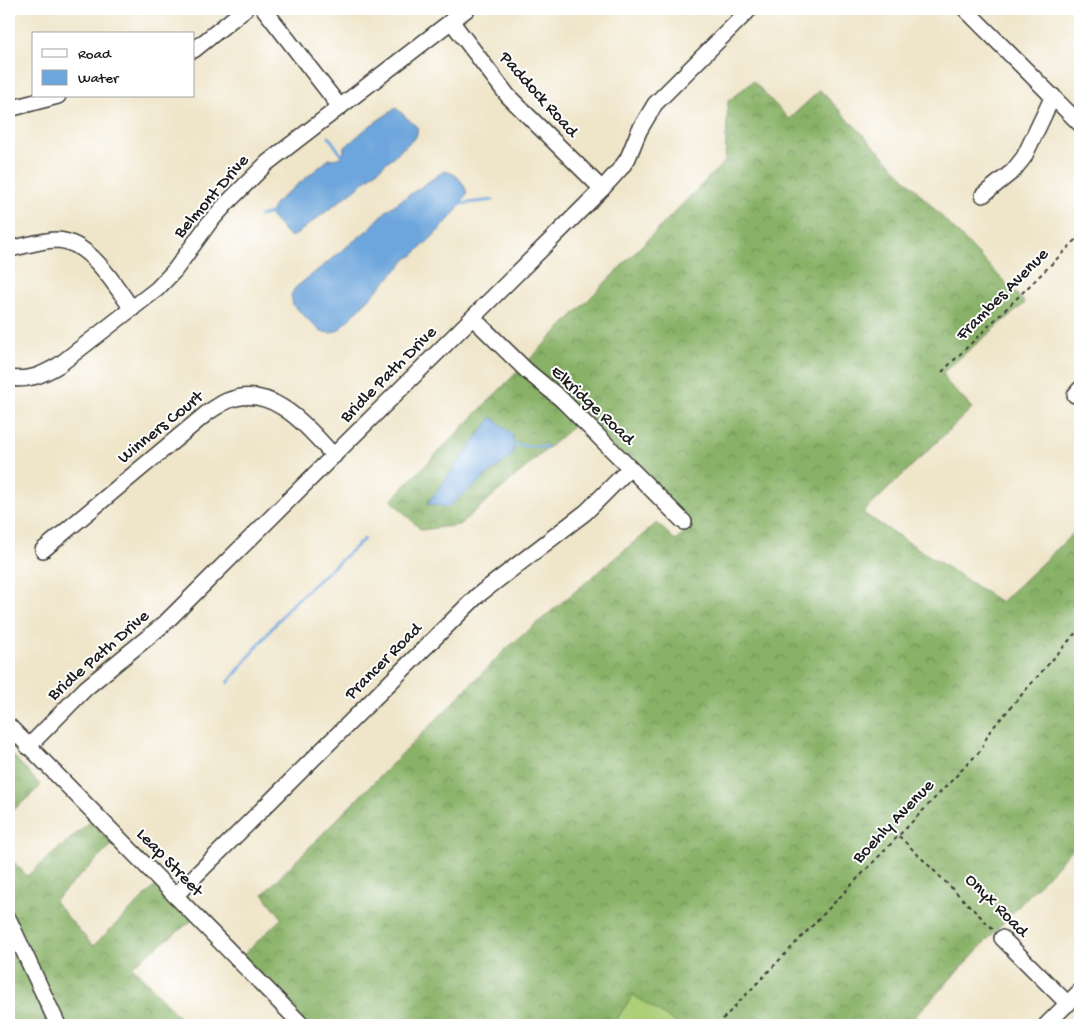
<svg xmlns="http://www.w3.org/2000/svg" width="1089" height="1034" font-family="'Gochi Hand',sans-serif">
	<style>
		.forest { fill: url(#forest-crowns); stroke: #526742 }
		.park { fill: #accf78; stroke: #64764a }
		.water { fill: #6da6dc; stroke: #44617c }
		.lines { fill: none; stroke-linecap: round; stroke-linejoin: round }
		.stream { stroke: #6da6dc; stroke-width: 3 }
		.minor-casing { stroke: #3c3a36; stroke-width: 18 }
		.path { stroke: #3c3a36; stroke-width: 2; stroke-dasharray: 4 4; stroke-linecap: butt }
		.minor { stroke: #fff; stroke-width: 15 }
		.labels { text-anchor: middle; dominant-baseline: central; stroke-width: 4; stroke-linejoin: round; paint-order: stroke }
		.street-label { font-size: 18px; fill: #1c1c1c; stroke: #fff }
	</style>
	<defs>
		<pattern id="forest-crowns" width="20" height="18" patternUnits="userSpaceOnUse" patternTransform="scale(1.25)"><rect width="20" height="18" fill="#89b268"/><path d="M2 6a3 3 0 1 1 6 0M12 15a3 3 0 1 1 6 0" fill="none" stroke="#6f9055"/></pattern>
	</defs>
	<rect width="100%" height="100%" fill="#fff"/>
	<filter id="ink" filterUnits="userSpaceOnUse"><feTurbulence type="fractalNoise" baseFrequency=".02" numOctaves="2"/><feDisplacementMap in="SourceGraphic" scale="10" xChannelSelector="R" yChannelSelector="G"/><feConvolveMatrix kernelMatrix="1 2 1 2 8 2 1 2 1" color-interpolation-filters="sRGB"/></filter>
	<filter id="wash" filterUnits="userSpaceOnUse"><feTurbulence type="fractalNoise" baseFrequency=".0096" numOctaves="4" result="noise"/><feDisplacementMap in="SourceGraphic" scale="20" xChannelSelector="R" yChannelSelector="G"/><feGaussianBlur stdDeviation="1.12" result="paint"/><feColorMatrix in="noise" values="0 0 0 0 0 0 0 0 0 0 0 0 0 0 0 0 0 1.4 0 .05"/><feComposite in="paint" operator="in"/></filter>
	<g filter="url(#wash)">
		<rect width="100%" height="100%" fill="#efe5c9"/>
		<g class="forest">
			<path d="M753,81l36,38 31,-29 205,213 -82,69 4,10 25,26 -109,105 138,89 79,-75v314l-173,184h-609l-58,-67 42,-40 -19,-24 243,-245 151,-126 19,18 15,-17 -108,-106 -124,107 -38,5 -30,-30 334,-339 3,-60z"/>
			<path d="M9,751l32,35 -32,28z"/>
			<path d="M97,816l23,21 -66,64 39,45 69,-66 36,36 -66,50 54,59h-177v-168l18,19z"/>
		</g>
		<path class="park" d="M633,995l46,30h-66z"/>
		<g class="water">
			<path d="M396,108l22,20 -2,9 -59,51 -63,48h-5l-19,-20 5,-13 54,-44 10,-1 5,-6v-4l24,-21z"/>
			<path d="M444,171c12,1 20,11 23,23 -14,24 -34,43 -55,62l-4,2 -69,72 -8,3 -10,-1 -28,-27 -2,-10 4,-7 74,-59 18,-19z"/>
			<path d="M492,417l21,18 1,15 -1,5 -65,52 -21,-3z"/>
		</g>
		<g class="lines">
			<g class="stream">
				<path d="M329,137l14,20"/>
				<path d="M459,204l34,-4"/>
				<path d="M260,216l14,-4"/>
				<path d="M514,445l33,2"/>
				<path d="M228,683l61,-76 75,-68"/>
			</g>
		</g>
	</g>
	<g filter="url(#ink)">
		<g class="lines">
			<defs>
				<g id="minor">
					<path d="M264,9l76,98"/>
					<path d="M965,9l115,115"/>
					<path d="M451,21l57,75 94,93"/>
					<path d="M194,50l51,-41"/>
					<path d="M9,109l49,-13"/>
					<path d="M983,195l30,-24 11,-14 29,-61"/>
					<path d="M9,249c16,-3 32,-9 49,-9 32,2 57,45 74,69"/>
					<path d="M473,318l54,53 34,28 123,123"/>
					<path d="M9,378c20,3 33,-3 50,-13l98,-76 18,-19 34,-47 18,-20 40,-40 200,-154"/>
					<path d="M1075,395l5,-6"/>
					<path d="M43,550l164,-137c7,-4 13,-9 20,-12 45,-19 80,26 107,55"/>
					<path d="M9,726l293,299"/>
					<path d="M28,747l58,-59 78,-64 438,-435 19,-21 7,-10 11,-27 16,-27 95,-95"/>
					<path d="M175,896l302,-300 109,-84 44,-44"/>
					<path d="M9,920l49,105"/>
					<path d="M1002,938l66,66"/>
					<path d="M1046,1025l34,-34"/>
				</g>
			</defs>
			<use href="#minor" class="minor-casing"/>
			<g class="path">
				<path d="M942,372l138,-136"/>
				<path d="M899,836l94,93"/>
				<path d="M717,1025l263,-274 10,-20 90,-103"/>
			</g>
			<use href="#minor" class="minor"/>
		</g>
	</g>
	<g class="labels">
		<g class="street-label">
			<text transform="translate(538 95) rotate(48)">Paddock Road</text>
			<text transform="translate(212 197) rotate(-49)">Belmont Drive</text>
			<text transform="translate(1003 295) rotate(-45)">Frambes Avenue</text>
			<text transform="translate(389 375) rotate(-45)">Bridle Path Drive</text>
			<text transform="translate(592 406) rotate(43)">Elkridge Road</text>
			<text transform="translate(161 428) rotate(-39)">Winners Court</text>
			<text transform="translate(99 656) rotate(-41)">Bridle Path Drive</text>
			<text transform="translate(384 662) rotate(-45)">Prancer Road</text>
			<text transform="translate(894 822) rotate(-46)">Boehly Avenue</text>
			<text transform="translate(169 863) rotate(46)">Leap Street</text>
			<text transform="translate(996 906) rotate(45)">Onyx Road</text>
		</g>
	</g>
	<rect width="1089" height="1034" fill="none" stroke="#fff" stroke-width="30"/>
	<rect x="32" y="32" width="162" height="65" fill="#ffffff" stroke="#a4a4a4"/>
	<rect x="42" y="49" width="25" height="8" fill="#ffffff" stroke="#a4a4a4"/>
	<text x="78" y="58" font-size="15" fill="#1c1c1c">Road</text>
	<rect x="42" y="70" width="25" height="15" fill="#6da6dc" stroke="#a4a4a4"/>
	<text x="78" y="82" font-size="15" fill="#1c1c1c">Water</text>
</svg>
